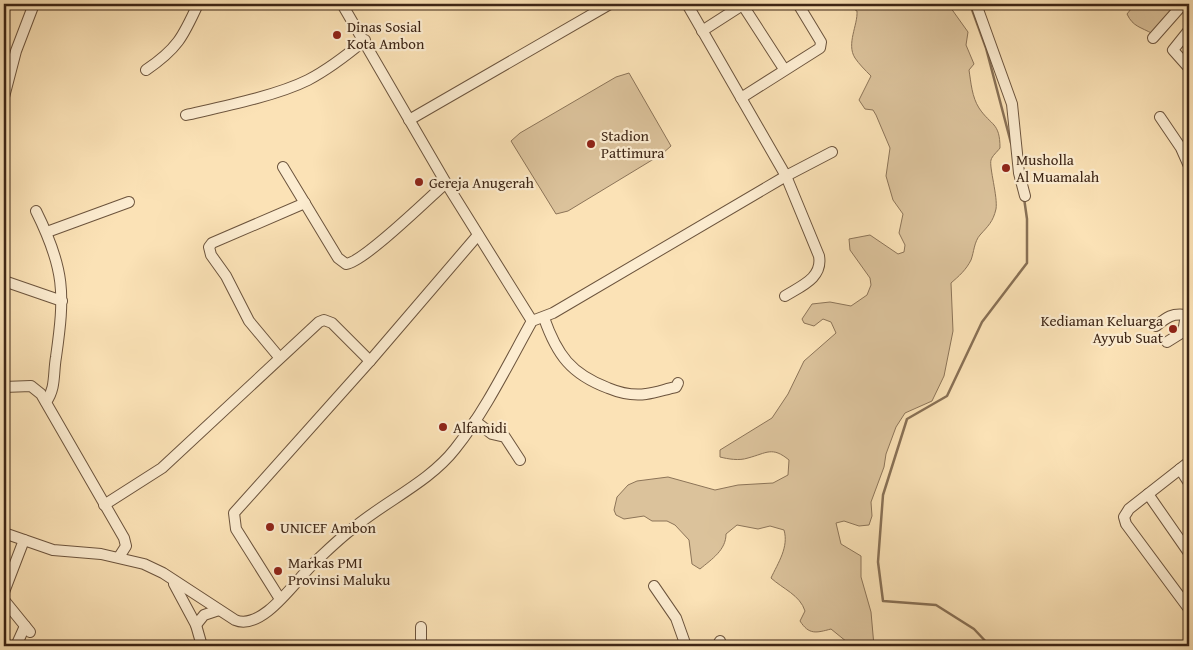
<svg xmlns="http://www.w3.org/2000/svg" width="1193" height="650" font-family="'Gentium Book Plus',serif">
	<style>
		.green { fill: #dbc29b; stroke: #8c7458 }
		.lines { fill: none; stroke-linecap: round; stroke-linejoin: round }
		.stream { stroke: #887055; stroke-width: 2.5 }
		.minor-casing { stroke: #6c543d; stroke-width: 12 }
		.minor { stroke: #fcecd0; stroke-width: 10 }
		.poi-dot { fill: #8f2418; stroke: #fcecd0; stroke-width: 2 }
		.labels { text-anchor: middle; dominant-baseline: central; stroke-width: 4.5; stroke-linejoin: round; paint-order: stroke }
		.poi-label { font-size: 15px; fill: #3d2515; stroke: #fcecd0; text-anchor: start }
	</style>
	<rect width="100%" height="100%" fill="#fbe2b6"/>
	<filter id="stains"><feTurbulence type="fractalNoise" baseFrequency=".004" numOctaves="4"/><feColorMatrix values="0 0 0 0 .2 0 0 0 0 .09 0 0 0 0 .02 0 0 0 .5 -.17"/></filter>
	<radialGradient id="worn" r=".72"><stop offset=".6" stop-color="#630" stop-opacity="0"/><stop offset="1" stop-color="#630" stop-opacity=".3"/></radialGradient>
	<g class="green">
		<path d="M837,4h111l20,28 -2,13 8,19 -5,6c2,13 3,27 10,38 12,18 21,14 21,40 -3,4 -8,8 -9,12 -2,7 7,37 5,49 -3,13 -8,17 -16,26 -6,7 -6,17 -9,25 -5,10 -12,16 -20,23l2,48 -9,45 -12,25 -27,12 -9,14 -10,27 -2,13 -13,35 1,14 -3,9 -10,1 -15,-5 -8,2 5,21 20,12v21l10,35 3,34h-26l-1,-4 -16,-13c-15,4 -22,6 -31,-8l5,-10c-5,-16 -22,-22 -34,-33 7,-15 18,-31 13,-48l-14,-4 -12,3 -21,-4 -11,9c0,16 -14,25 -26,35l-8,-5 -3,-24 -14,-15 -8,-4h-15l-8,-5 -20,3 -8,-4 -2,-5 3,-13 11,-12 9,-4 31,-4 47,13 23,-5 35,-2 15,-8 1,-15c-17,-14 -22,-7 -41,-2 -9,3 -20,1 -28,-1v-7l52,-32 16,-24 16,-33 32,-28 -5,-11 -8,-3 -9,7 -10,-3 -2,-4 10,-15 18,-2 21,4 16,-11 4,-10 -1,-7 -20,-28 -1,-11 21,-4 28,19 6,-2 1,-7 -6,-12 4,-19 -10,-14 -7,-24 4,-28 -14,-33 -3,-5 -8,-1 -6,-9 12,-24c-6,-6 -12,-12 -16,-18 -9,-14 3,-33 2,-47l-10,-6 -8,2z"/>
		<path d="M1135,4h46l-28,30c-12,-7 -20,-7 -26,-20z"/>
		<path d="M629,73l42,73 -9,8 -94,57 -12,3 -45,-73 9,-8 96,-56z"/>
	</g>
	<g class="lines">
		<g class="stream">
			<path d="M970,4l16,44 25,95"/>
			<path d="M990,646l-16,-17 -38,-24 -53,-4 -5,-39 5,-67 24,-76 40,-23 35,-74 45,-59v-44l-3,-21"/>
		</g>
		<defs>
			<g id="minor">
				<path d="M342,4l104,179 86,138"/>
				<path d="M687,4l99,172 33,80c4,22 -18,30 -34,40"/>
				<path d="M742,4l42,65"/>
				<path d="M976,4l36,100 7,69 6,23"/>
				<path d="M1189,30l-16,20 16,18"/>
				<path d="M702,31l42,-27"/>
				<path d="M1153,38l30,-34"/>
				<path d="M146,70c31,-21 37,-33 52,-66"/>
				<path d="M4,97l12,-46 18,-47"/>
				<path d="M741,98l79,-50 1,-6 -23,-38"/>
				<path d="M186,115c35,-8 90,-19 122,-35 21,-11 39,-25 57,-40"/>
				<path d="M1160,117l21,31 8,18"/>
				<path d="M409,120l201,-116"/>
				<path d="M283,167l55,91 8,6c18,-2 83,-66 100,-81"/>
				<path d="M36,211c29,58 29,83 20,146 -3,17 0,31 -10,45"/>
				<path d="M47,232l82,-30"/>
				<path d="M4,281l58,20"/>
				<path d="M544,318c13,37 27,56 64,70 12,5 24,8 38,6 10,-1 20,-5 30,-7l2,-4"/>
				<path d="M1156,326c11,-9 16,-13 30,-11"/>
				<path d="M1167,342l16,-10 3,-17 3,-1"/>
				<path d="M279,357l-30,-36 -23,-45 -15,-21 -2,-8 3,-4 93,-40"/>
				<path d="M4,387l27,-1 10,8 83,144 2,8 -7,11"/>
				<path d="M475,421l17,13 13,3 15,23"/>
				<path d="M1189,462l-60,47 -5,8 2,7 63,85"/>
				<path d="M1180,469l9,14"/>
				<path d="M1148,494l41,59"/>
				<path d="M104,505l58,-37 157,-146 5,-2 8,3 38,38 108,-126"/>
				<path d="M4,533l49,17 48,4 43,10 19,9 72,47c28,12 62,-42 81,-59 13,-12 26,-25 40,-35 32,-26 74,-45 99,-77 31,-39 53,-85 77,-128l21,-8 233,-137 46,-24"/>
				<path d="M174,584l22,41 6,21"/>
				<path d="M654,586l22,32 10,28"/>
				<path d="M4,592l20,-52"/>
				<path d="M280,599l-44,-70 -2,-16 136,-152"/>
				<path d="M4,600l26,32"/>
				<path d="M196,625l8,-10 15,-5"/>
				<path d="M16,646l9,-20"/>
				<path d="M421,646v-19"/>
				<path d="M717,646l3,-5"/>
			</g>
		</defs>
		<use href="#minor" class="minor-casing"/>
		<use href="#minor" class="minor"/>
	</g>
	<g class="poi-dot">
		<circle cx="337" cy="35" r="5"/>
		<circle cx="591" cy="144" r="5"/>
		<circle cx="1006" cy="168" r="5"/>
		<circle cx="419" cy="182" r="5"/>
		<circle cx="1173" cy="329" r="5"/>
		<circle cx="443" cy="427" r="5"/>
		<circle cx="270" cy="527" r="5"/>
		<circle cx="278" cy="571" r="5"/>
	</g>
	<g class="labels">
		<g class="poi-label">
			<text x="347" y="26">Dinas Sosial<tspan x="347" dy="17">Kota Ambon</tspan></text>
			<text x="601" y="135">Stadion<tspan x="601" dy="17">Pattimura</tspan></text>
			<text x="1016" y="159">Musholla<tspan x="1016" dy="17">Al Muamalah</tspan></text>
			<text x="429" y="182">Gereja Anugerah</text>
			<text x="1163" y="320" text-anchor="end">Kediaman Keluarga<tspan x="1163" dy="17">Ayyub Suat</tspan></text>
			<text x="453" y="427">Alfamidi</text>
			<text x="280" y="527">UNICEF Ambon</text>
			<text x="288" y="562">Markas PMI<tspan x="288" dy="17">Provinsi Maluku</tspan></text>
		</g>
	</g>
	<rect width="1193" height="650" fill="none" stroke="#fbe2b6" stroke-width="20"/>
	<rect x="5" y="5" width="1183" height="640" fill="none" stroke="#3d2515" stroke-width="2.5"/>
	<rect x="10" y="10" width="1173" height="630" fill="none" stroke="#3d2515"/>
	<rect width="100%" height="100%" filter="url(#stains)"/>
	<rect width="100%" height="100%" fill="url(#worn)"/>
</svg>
